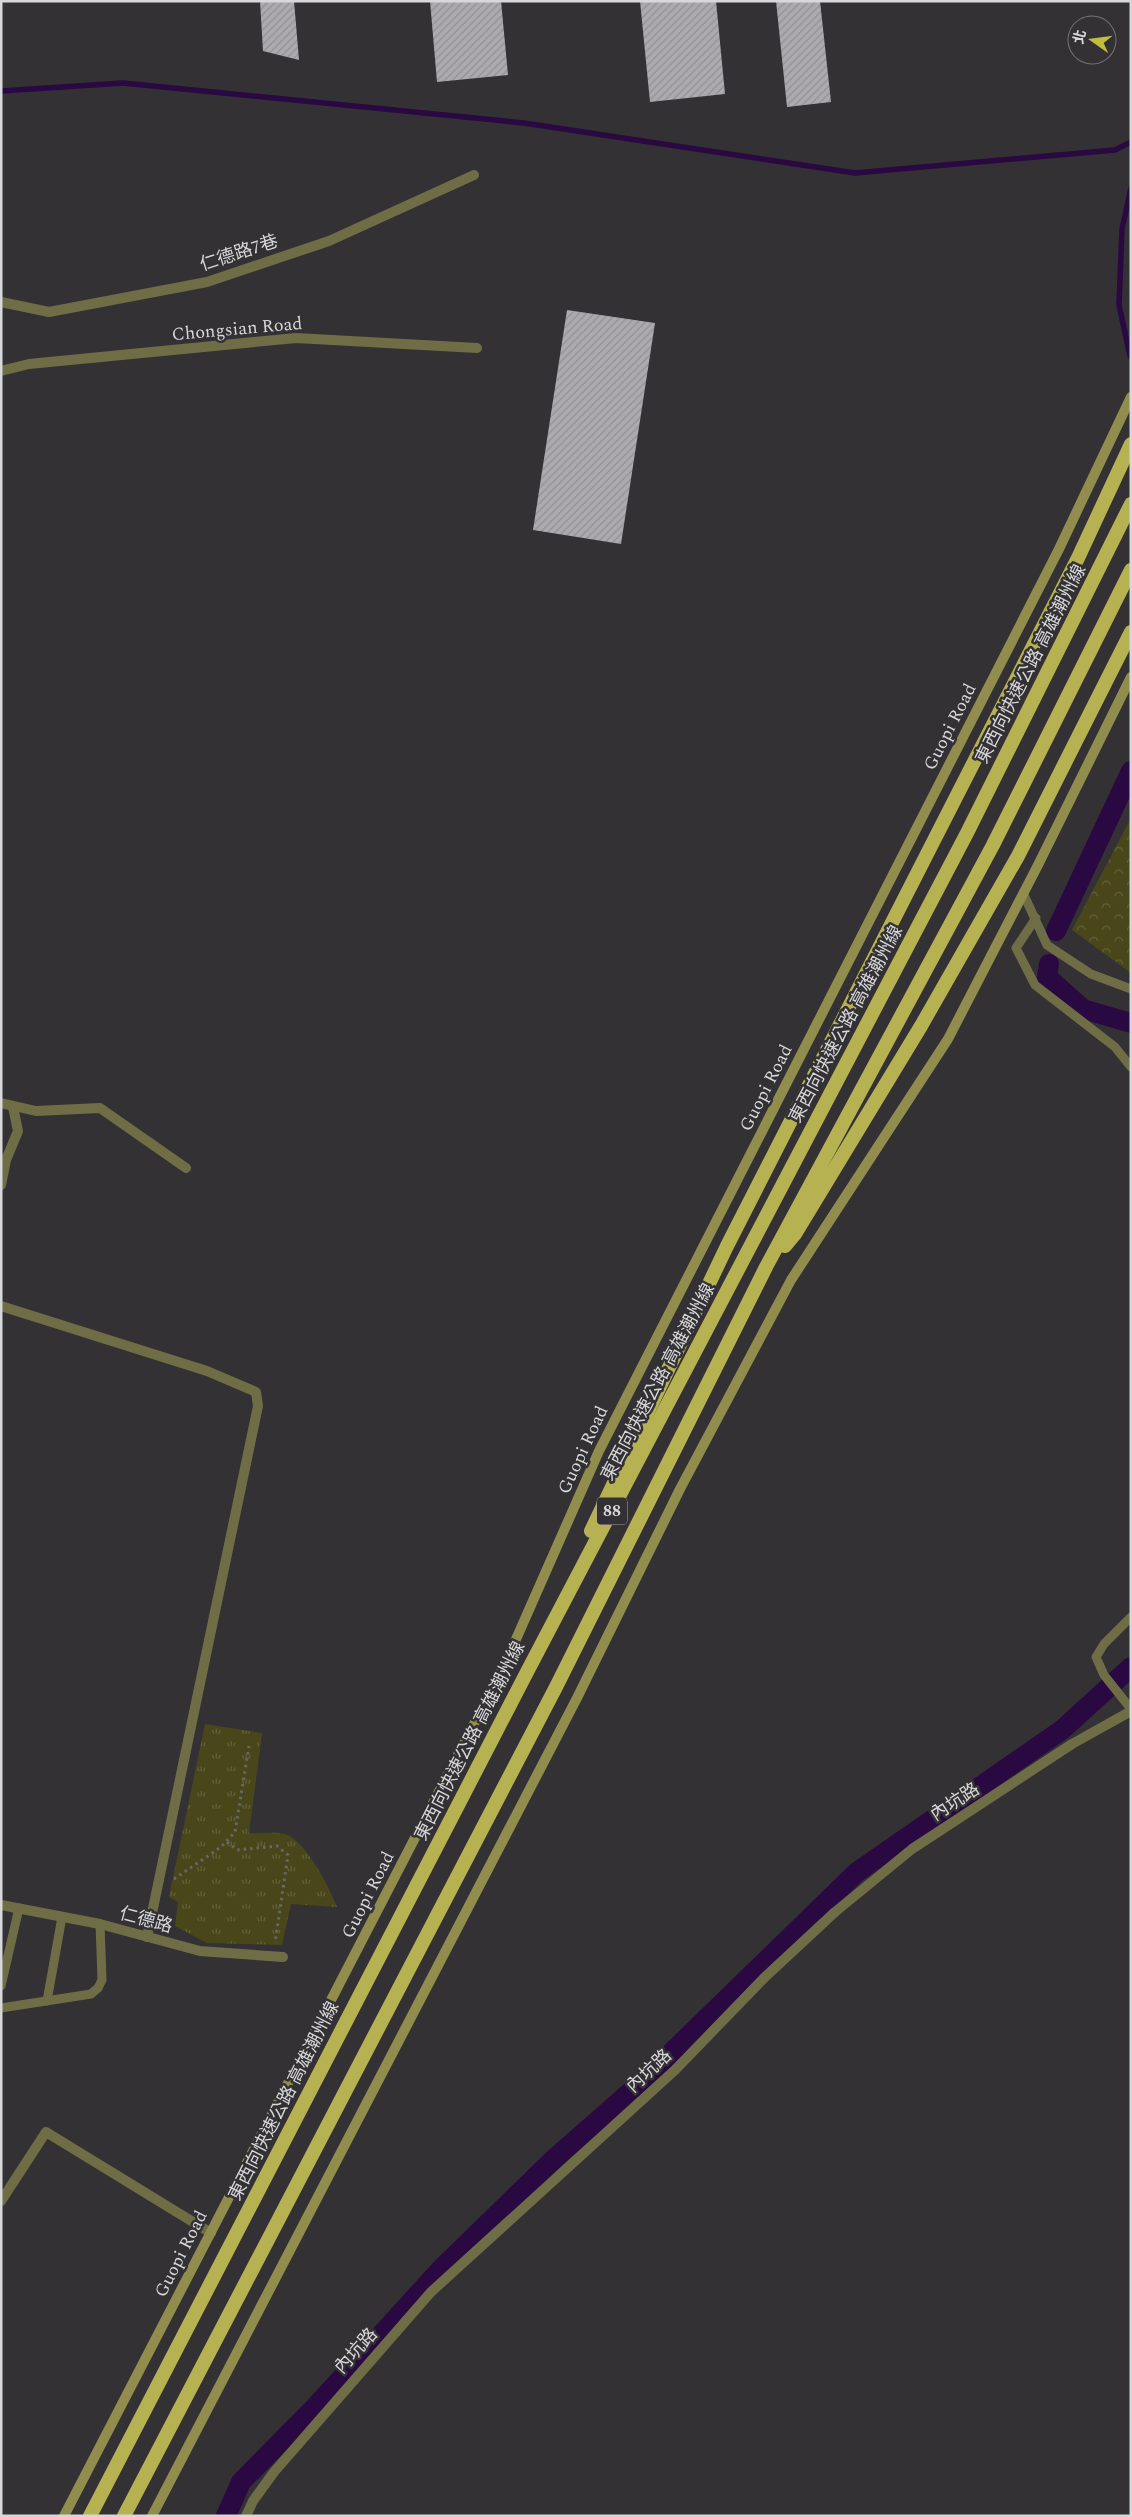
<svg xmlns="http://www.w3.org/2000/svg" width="1132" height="2517" font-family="Spectral,'Noto Sans TC',serif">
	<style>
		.forest { fill: url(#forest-crowns) }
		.park { fill: url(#park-tufts) }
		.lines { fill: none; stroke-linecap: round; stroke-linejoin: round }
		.stream { stroke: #2a0841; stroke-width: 5.5 }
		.canal { stroke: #2a0841; stroke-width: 20 }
		.building { fill: url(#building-hatch) }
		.path { stroke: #676668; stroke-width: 3; stroke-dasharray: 2.5 4; stroke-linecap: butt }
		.service { stroke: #6f6d46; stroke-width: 9 }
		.minor { stroke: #6f6d46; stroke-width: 10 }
		.secondary { stroke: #908d4d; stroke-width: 10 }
		.trunk { stroke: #b6b252; stroke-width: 14 }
		.labels { text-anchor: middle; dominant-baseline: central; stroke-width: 5; stroke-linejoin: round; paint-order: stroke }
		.shield { fill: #333134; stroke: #a6a5a8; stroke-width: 1 }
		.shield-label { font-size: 16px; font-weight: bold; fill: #d8d7d9 }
		.street-label { font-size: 18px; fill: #d8d7d9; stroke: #333134 }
	</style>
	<defs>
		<pattern id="forest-crowns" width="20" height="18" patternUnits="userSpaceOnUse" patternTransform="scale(1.25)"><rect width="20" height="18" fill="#494719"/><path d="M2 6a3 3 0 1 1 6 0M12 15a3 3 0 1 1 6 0" fill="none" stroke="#62613a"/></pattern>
		<pattern id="park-tufts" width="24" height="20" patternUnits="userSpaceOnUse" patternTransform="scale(1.25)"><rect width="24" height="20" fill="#494719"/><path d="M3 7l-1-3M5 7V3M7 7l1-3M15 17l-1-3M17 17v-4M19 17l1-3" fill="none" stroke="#62613a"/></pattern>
		<pattern id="building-hatch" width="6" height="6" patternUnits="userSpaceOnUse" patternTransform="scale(1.25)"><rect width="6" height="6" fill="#acaaae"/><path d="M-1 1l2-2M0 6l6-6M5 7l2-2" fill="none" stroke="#919093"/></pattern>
	</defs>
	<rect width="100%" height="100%" fill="#333134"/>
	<path class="forest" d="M1131,818v155l-59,-43z"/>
	<path class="park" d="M205,1724l57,9 -13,100c11,1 26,-2 36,1 21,7 44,53 52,73l-46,-3 -9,41 -75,-2 -32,-17 3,-24 -9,-5z"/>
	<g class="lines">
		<g class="stream">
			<path d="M1,91l122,-8 401,40 331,50 260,-23 16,-8"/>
			<path d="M1130,356l-11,-51 3,-76 9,-41"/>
		</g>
		<g class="canal">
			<path d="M1056,931l75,-160"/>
			<path d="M1049,964l-2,13 36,32 48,14"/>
			<path d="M226,2516l15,-34 75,-76 125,-137 114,-111 82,-72 220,-214 206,-143 68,-62"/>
		</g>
	</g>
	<g class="building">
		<path d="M260,1h34l5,59 -36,-9z"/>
		<path d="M430,1h71l7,74 -71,7z"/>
		<path d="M640,1h76l9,93 -75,8z"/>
		<path d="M776,1h44l11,101 -44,5z"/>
		<path d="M567,310l88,13 -34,221 -88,-14z"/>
	</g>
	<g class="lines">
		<g class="path">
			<path d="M227,1842l10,8 40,-4 11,9 -13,88"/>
			<path d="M174,1879l47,-32 14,-15 14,-86"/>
		</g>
		<g class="service">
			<path d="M1023,893l24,52 44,29 40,15"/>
			<path d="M1036,918l-20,30 19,37 80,62 16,20"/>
			<path d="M1131,1617l-27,27 -8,13 8,18 27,34"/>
			<path d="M1,1986l18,-78"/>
			<path d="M47,2001l15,-84"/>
			<path d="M1,2008l90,-14 7,-6 4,-8 -2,-56"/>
		</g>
		<g class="minor">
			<path d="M1,302l48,10 158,-30 122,-41 145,-66"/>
			<path d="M1,371l28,-7 267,-26 181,10"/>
			<path d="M1,1103l35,8 64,-3 86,60"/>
			<path d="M1,1185l5,-25 12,-29 -5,-24"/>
			<path d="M1,1306l206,65 49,21 2,14 -111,531"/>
			<path d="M1,1905l99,19 100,27 83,6"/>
			<path d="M1,2201l45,-69 165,101"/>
			<path d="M246,2516l7,-15 21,-29 157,-180 244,-222 90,-93 70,-65 77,-63 160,-105 59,-33"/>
		</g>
		<g class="secondary">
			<path d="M64,2516l442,-854 93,-211 460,-902 72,-152"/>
			<path d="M152,2516l425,-818 103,-209 111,-209 157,-241 90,-174 93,-188"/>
		</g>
		<g class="trunk">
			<path d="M785,1246l10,-12 126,-208 97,-170 113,-224"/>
			<path d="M591,1531l136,-285 351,-688 53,-114"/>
			<path d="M90,2516l437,-844 440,-839 164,-329"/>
			<path d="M124,2516l432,-829 210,-420 227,-422 138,-275"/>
		</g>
	</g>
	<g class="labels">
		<rect class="shield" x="597" y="1497.5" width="30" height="27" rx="4"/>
		<g class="shield-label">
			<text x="612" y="1511">88</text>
		</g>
		<g class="street-label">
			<text transform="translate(239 253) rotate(-18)">仁德路7巷</text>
			<text transform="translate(237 329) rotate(-5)">Chongsian Road</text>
			<text transform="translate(1031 664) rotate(-63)">東西向快速公路 高雄潮州線</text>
			<text transform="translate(950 727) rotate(-63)">Guopi Road</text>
			<text transform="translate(846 1024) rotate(-62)">東西向快速公路 高雄潮州線</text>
			<text transform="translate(766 1088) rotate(-63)">Guopi Road</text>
			<text transform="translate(658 1382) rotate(-62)">東西向快速公路 高雄潮州線</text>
			<text transform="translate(583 1450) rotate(-65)">Guopi Road</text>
			<text transform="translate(470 1741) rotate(-63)">東西向快速公路 高雄潮州線</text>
			<text transform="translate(955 1802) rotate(-33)">內坑路</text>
			<text transform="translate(368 1895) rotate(-63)">Guopi Road</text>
			<text transform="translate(146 1920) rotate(15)">仁德路</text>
			<text transform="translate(649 2071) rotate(-43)">內坑路</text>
			<text transform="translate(284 2101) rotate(-63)">東西向快速公路 高雄潮州線</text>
			<text transform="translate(181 2254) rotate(-63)">Guopi Road</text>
			<text transform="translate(356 2351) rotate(-48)">內坑路</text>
		</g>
	</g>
	<rect width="1132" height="2517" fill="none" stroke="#d8d7d9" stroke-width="5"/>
	<g transform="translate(1092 40) rotate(284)"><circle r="24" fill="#333134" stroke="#757376"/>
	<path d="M0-4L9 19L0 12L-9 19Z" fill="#c3bd3e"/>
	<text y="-8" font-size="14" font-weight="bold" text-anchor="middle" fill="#d8d7d9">北</text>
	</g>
</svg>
